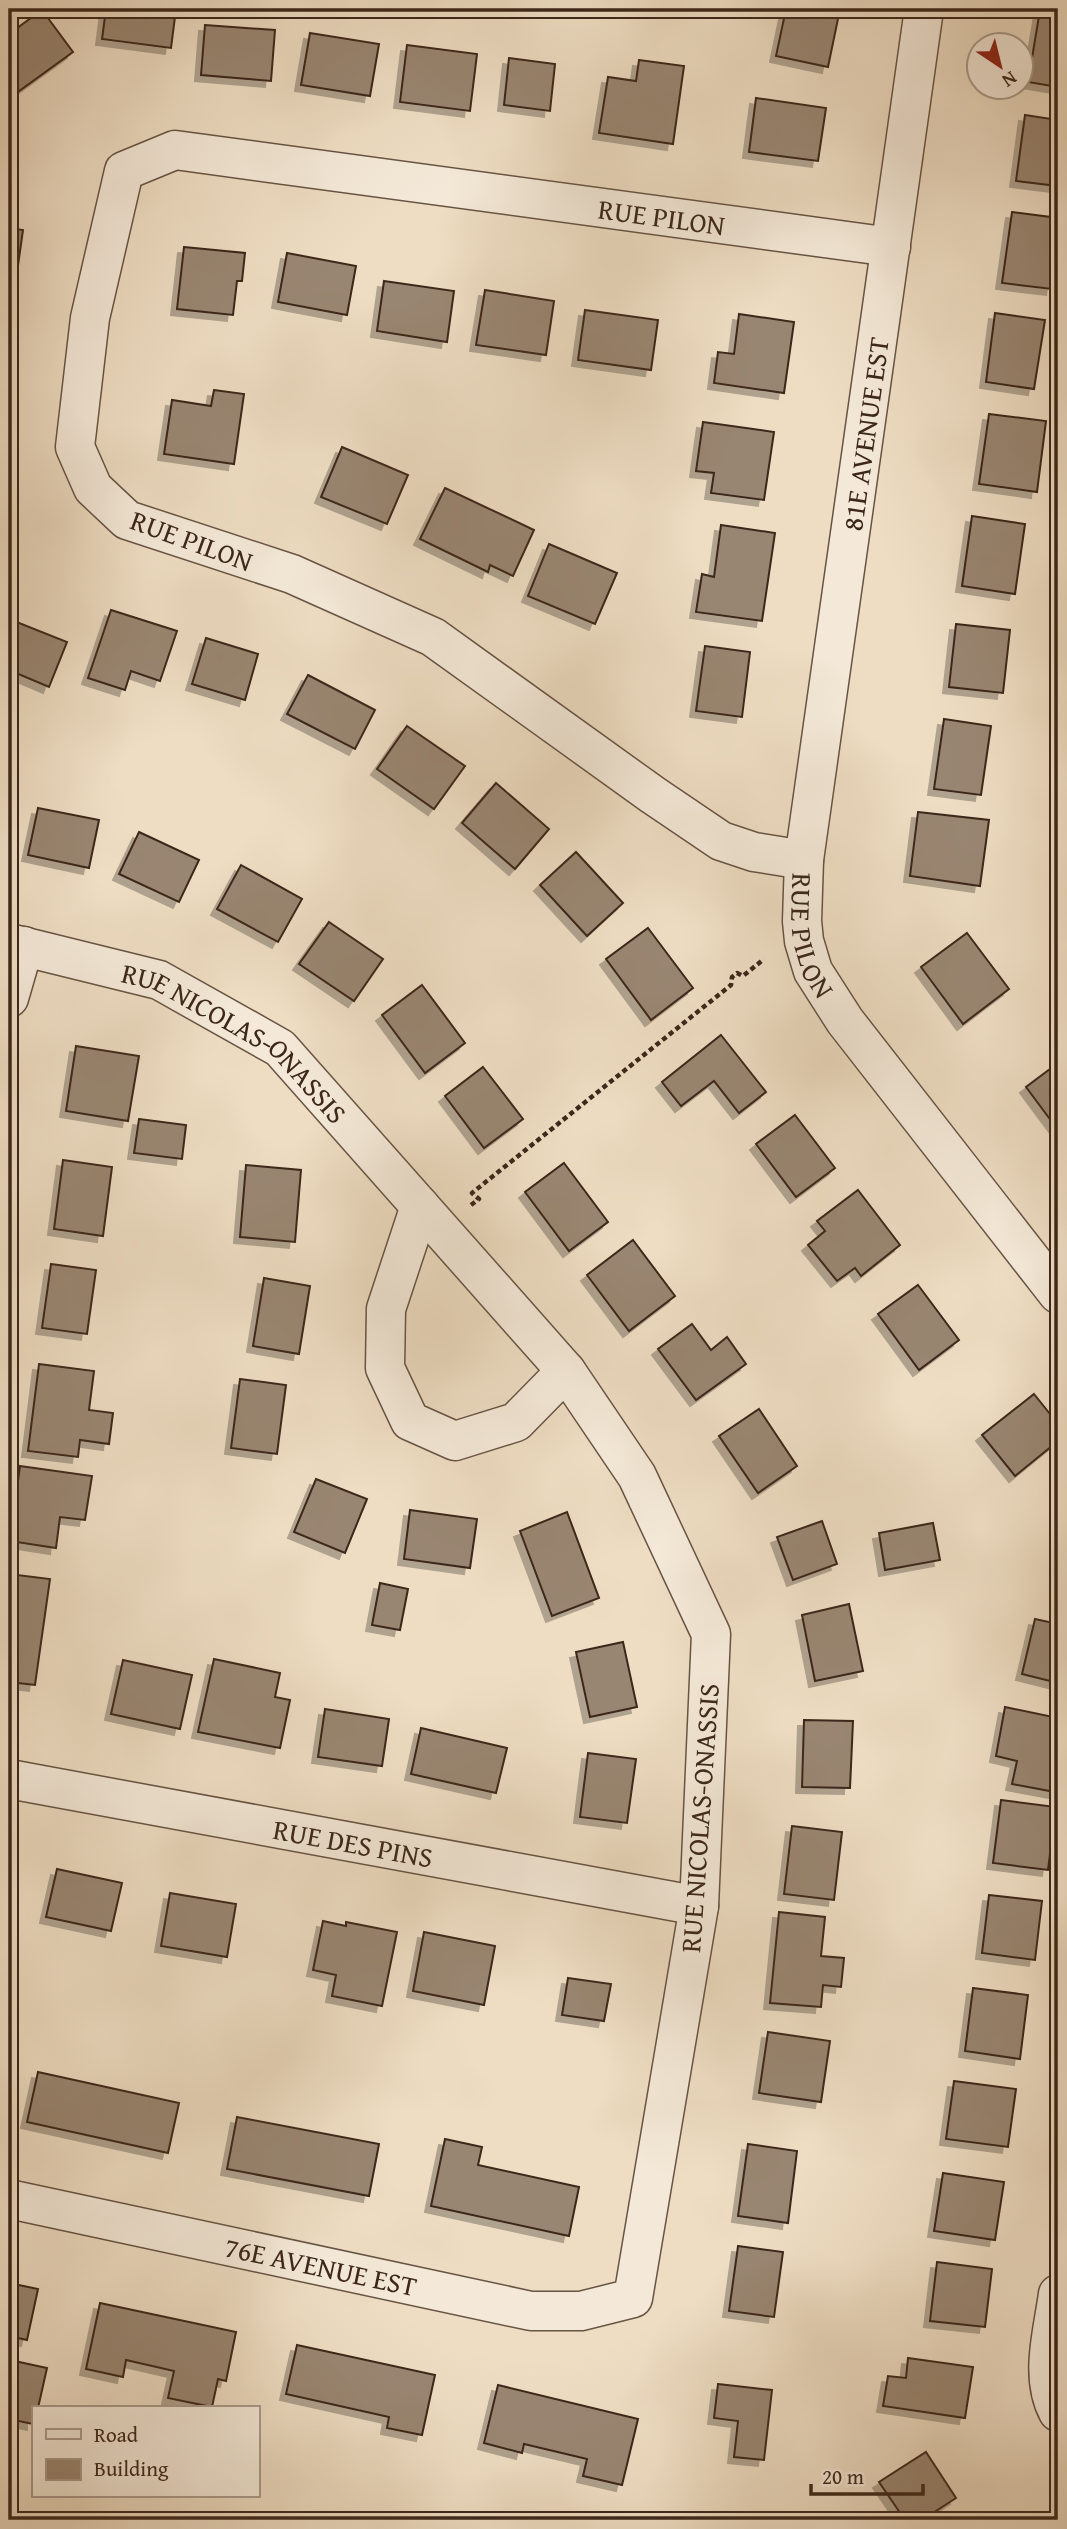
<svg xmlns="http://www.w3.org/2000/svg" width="1067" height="2529" font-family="'Gentium Book Plus',serif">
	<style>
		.building { fill: #998672; stroke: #3c271a; stroke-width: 2; filter: url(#shadow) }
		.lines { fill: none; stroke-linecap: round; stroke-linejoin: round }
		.street-casing { stroke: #685444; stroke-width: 41 }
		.path { stroke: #3c271a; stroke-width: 4.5; stroke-dasharray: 5 3.5; stroke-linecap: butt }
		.street { stroke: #f4e9d8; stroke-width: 38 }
		.labels { text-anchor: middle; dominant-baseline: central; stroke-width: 6; stroke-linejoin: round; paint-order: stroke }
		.street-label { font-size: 28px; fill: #3c271a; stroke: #f4e9d8 }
	</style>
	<defs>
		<filter id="shadow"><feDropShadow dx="-6" dy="6" stdDeviation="0" flood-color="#0004"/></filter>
	</defs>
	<rect width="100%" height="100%" fill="#eeddc3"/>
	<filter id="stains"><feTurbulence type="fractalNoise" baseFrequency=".00286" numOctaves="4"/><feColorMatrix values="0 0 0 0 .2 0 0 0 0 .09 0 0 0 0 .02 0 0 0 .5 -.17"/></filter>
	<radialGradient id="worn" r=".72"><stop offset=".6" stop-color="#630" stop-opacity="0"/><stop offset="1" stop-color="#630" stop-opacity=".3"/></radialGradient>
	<g class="building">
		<path d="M106,9h70l-5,39 -69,-9z"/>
		<path d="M786,9h54l-12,58 -52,-11z"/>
		<path d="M42,10l31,42 -58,42 -6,-8v-52z"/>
		<path d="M1040,10l18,3v74l-30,-5z"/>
		<path d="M205,25l70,5 -4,51 -70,-6z"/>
		<path d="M310,33l69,11 -9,52 -69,-11z"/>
		<path d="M407,45l70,9 -7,57 -70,-9z"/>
		<path d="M509,58l46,6 -5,47 -46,-6z"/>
		<path d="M639,60l45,6 -11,78 -74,-11 9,-56 28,4z"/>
		<path d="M756,98l70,10 -8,53 -69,-9z"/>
		<path d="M1025,115l33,5v66l-42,-5z"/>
		<path d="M1012,212l46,6v29l-6,42 -50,-6z"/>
		<path d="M9,228l14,2 -10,71 -4,-1z"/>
		<path d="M184,247l61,6 -3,28h-5l-4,34 -56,-6z"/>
		<path d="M287,253l69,13 -9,49 -69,-13z"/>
		<path d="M384,281l70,10 -7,51 -70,-11z"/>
		<path d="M485,290l69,11 -8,54 -70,-10z"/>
		<path d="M585,310l73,10 -7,50 -73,-10z"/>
		<path d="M995,313l50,7 -11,69 -48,-7z"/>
		<path d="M739,314l55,8 -10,71 -70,-10 4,-31 16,2z"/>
		<path d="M214,390l30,4 -10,70 -70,-10 8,-54 39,6z"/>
		<path d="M989,414l57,7 -9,71 -58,-8z"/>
		<path d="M703,422l71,10 -10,68 -53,-7 3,-20 -18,-2z"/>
		<path d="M342,447l66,28 -21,49 -66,-27z"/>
		<path d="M445,488l89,42 -21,46 -23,-11 -2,7 -68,-33z"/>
		<path d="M972,516l53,8 -10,70 -53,-8z"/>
		<path d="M721,525l54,8 -13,88 -66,-9 6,-38 12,3z"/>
		<path d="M549,544l68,29 -22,51 -67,-28z"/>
		<path d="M111,610l66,21 -17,50 -29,-10 -6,19 -37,-12z"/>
		<path d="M9,619l58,23 -18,45 -40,-17z"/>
		<path d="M956,624l54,6 -7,63 -54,-6z"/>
		<path d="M206,638l52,16 -13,46 -53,-16z"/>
		<path d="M705,646l45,6 -8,65 -46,-6z"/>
		<path d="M308,675l67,35 -20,39 -68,-35z"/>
		<path d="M944,719l47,7 -10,69 -47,-6z"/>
		<path d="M407,726l58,40 -31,43 -57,-40z"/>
		<path d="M496,783l53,46 -34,40 -53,-46z"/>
		<path d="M38,808l61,12 -10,48 -61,-13z"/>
		<path d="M918,812l71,8 -9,66 -70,-10z"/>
		<path d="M139,832l60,28 -20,42 -60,-28z"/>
		<path d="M576,852l47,51 -36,33 -47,-51z"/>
		<path d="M241,865l61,34 -24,43 -61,-33z"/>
		<path d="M329,922l54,37 -29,42 -55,-37z"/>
		<path d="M648,928l45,60 -42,32 -45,-61z"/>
		<path d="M967,933l42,56 -46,35 -42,-57z"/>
		<path d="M422,985l43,58 -40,30 -43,-58z"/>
		<path d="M721,1035l45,57 -27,21 -25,-32 -33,25 -19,-24z"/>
		<path d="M76,1046l63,10 -11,65 -62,-10z"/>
		<path d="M1058,1063v67l-32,-43z"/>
		<path d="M483,1067l40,52 -39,29 -39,-52z"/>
		<path d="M795,1115l40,53 -39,29 -40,-53z"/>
		<path d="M139,1119l47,6 -4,34 -48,-6z"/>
		<path d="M63,1160l49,7 -9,69 -49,-7z"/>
		<path d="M564,1163l44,59 -39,29 -44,-59z"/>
		<path d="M246,1165l55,5 -6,72 -55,-5z"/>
		<path d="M858,1190l42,55 -39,31 -6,-8 -18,13 -29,-36 17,-14 -8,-10z"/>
		<path d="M633,1240l42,56 -46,35 -42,-56z"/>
		<path d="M51,1264l45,6 -9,64 -45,-6z"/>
		<path d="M264,1278l46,8 -11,68 -46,-8z"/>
		<path d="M918,1285l41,55 -40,30 -41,-56z"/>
		<path d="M692,1324l19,26 16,-13 19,27 -50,36 -38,-51z"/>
		<path d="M39,1364l55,7 -5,39 24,3 -4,31 -29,-4 -2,17 -50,-6z"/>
		<path d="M240,1379l46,6 -9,69 -46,-6z"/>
		<path d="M1034,1394l24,30v17l-43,35 -33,-41z"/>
		<path d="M759,1409l38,57 -39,27 -39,-57z"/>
		<path d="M20,1466l72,10 -7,44 -25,-3 -4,31 -46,-7z"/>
		<path d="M316,1479l51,20 -22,54 -51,-21z"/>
		<path d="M410,1510l67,9 -7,49 -66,-9z"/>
		<path d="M567,1512l32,86 -47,18 -32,-85z"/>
		<path d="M822,1521l15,43 -44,16 -16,-43z"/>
		<path d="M933,1523l7,37 -55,10 -6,-37z"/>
		<path d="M9,1574l41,5 -15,106 -26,-3z"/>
		<path d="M380,1583l28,6 -8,41 -28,-5z"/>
		<path d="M849,1604l14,67 -48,10 -13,-66z"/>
		<path d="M1035,1619l23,5v59l-36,-9z"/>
		<path d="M623,1642l14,65 -47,10 -14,-65z"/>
		<path d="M214,1659l66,14 -5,24 15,3 -10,48 -82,-16z"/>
		<path d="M123,1660l69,15 -12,54 -69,-15z"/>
		<path d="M1005,1707l53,11v55l-3,19 -43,-8 5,-23 -21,-5z"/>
		<path d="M325,1709l64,10 -7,47 -64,-9z"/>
		<path d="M804,1720l49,1 -3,67 -48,-1z"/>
		<path d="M421,1728l86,20 -11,45 -85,-19z"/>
		<path d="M588,1753l48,6 -9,64 -47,-6z"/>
		<path d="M1001,1800l55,7 -8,63 -55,-7z"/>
		<path d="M792,1826l50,6 -8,68 -50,-6z"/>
		<path d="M9,1859l8,1 -8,43z"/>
		<path d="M57,1869l65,14 -11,48 -65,-14z"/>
		<path d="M170,1893l66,11 -9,53 -66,-11z"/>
		<path d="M989,1895l53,6 -7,59 -53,-7z"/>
		<path d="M779,1912l46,5 -4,39 23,2 -3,29 -18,-2 -2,22 -51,-4z"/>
		<path d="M323,1921l23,5v-4l51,10 -15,74 -50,-10 4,-21 -23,-5z"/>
		<path d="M424,1932l71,14 -11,59 -71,-14z"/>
		<path d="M568,1978l43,6 -7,37 -42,-6z"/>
		<path d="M973,1988l55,7 -8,64 -55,-8z"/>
		<path d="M768,2032l62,9 -9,61 -62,-9z"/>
		<path d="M38,2072l141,31 -11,50 -141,-31z"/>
		<path d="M954,2081l62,8 -8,58 -62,-8z"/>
		<path d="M237,2117l142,27 -10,52 -142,-27z"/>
		<path d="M445,2139l37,8 -4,18 101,22 -10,49 -138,-30z"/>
		<path d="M748,2144l49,7 -9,72 -50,-7z"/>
		<path d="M943,2173l61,9 -9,58 -61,-9z"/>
		<path d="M738,2246l45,6 -9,65 -45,-6z"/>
		<path d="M937,2262l55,7 -7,58 -55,-6z"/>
		<path d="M9,2283l29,6 -11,51 -18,-4z"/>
		<path d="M100,2303l136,29 -10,49 -8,-2 -6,28 -44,-9 6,-27 -48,-11 -3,17 -37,-8z"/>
		<path d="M297,2345l138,30 -13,60 -35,-7 2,-11 -103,-23z"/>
		<path d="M908,2358l65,9 -8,51 -82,-12 5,-30 18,2z"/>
		<path d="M10,2360l37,8 -9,40h-5v16l-24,-5z"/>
		<path d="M718,2384l54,6 -8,70 -30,-3 4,-36 -24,-3z"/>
		<path d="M498,2385l140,34 -16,66 -39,-9 4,-17 -63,-15 -2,9 -38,-10z"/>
		<path d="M926,2452l30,46 -34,22h-17l-26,-38z"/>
	</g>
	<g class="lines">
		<defs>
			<g id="street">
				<path id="s1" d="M924,9l-120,851 -2,61 2,20 9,30 32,50 213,273"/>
				<path id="s2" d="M804,860l-50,-8 -33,-11 -68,-46 -220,-158 -141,-63 -165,-54 -34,-32 -18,-41 15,-129 34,-147 51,-21 716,97"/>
				<path id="s3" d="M9,943l150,37 121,68 286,323 71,105 74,158 -12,272 -66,392 -52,13h-50l-522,-112"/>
				<path d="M9,998l15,-52"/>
				<path d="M420,1206l-34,103 -1,59 25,53 45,20 61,-19 50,-51"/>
				<path id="s4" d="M9,1779l690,127"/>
				<path d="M1058,2294c-5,38 -19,82 0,118"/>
			</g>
		</defs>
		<use href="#street" class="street-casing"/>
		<path class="path" d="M471,1205l8,-6 -7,-6 259,-208 1,-8 5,-4 6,3 21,-17"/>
		<use href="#street" class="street"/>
	</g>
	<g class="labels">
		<g class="street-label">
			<text stroke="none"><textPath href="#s2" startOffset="1685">RUE PILON</textPath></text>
			<text transform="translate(865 434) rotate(-82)">81E AVENUE EST</text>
			<text transform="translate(192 540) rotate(20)">RUE PILON</text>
			<text stroke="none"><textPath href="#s1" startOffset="936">RUE PILON</textPath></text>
			<text stroke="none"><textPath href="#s3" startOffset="252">RUE NICOLAS-ONASSIS</textPath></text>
			<text transform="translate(699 1818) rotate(-86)">RUE NICOLAS-ONASSIS</text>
			<text stroke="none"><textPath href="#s4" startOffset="350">RUE DES PINS</textPath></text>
			<text transform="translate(321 2266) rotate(12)">76E AVENUE EST</text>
		</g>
	</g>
	<rect width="1067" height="2529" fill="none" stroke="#eeddc3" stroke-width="35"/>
	<rect x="10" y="10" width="1046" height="2508" fill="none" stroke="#3c271a" stroke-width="3.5"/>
	<rect x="18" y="18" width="1032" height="2494" fill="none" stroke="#3c271a" stroke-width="2"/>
	<rect x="32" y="2406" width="228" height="91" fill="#f4e9d8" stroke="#aa9b8c" stroke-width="2"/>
	<rect x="46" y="2429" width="35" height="10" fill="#f4e9d8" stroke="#aa9b8c" stroke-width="2"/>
	<text x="94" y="2442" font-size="21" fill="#3c271a">Road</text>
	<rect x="46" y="2459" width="35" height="21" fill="#998672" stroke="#aa9b8c" stroke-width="2"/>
	<text x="94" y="2476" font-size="21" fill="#3c271a">Building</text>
	<g transform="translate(1000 66) rotate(145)"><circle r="33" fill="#f4e9d8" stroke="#aa9b8c" stroke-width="2"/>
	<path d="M0-5L12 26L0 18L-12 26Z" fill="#8f2418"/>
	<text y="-10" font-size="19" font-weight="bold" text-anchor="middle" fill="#3c271a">N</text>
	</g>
	<path d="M811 2484v10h112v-10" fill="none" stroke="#3c271a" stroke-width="3.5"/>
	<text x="822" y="2484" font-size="21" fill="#3c271a" stroke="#f4e9d8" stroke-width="5" paint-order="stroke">20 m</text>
	<rect width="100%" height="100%" filter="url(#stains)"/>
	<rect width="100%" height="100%" fill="url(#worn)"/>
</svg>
